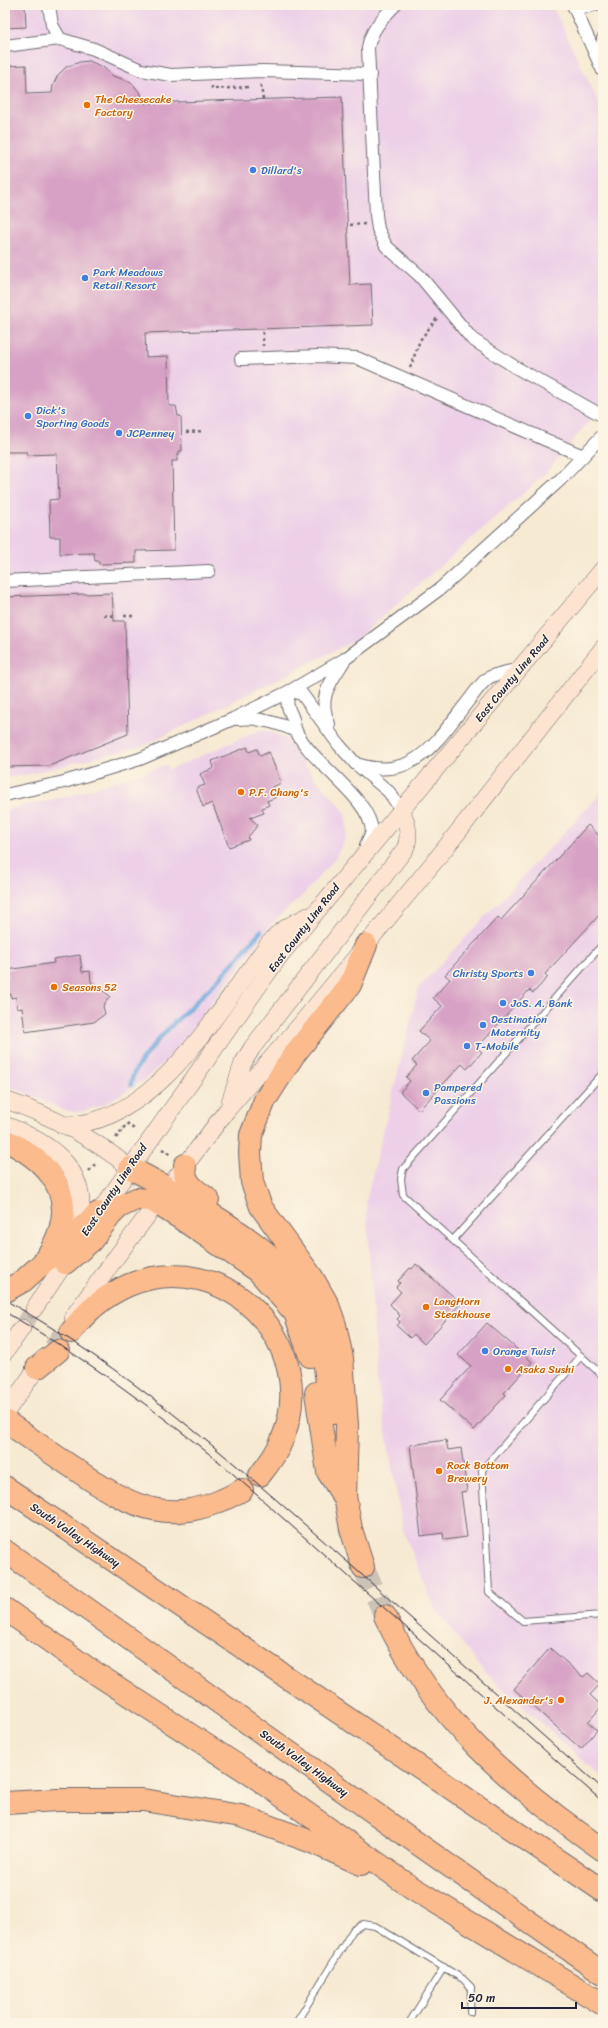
<svg xmlns="http://www.w3.org/2000/svg" width="608" height="2028" font-family="Sriracha,sans-serif">
	<style>
		.built { fill: #edd0e8 }
		.lines { fill: none; stroke-linecap: round; stroke-linejoin: round }
		.stream { stroke: #6ea9de; stroke-width: 4.5 }
		.building { fill: #d7a1c5 }
		.secondary-tunnel { stroke: #ccc2b5; stroke-width: 17; stroke-dasharray: 17 8; stroke-linecap: butt }
		.motorway-tunnel { stroke: #ccc2b5; stroke-width: 22; stroke-dasharray: 22 11; stroke-linecap: butt }
		.service-casing { stroke: #6d6870; stroke-width: 8 }
		.minor-casing { stroke: #6d6870; stroke-width: 14 }
		.secondary-casing { stroke: #6d6870; stroke-width: 18 }
		.motorway-casing { stroke: #6d6870; stroke-width: 24 }
		.path { stroke: #6d6870; stroke-width: 2.5; stroke-dasharray: 3 3; stroke-linecap: butt }
		.service { stroke: #fff; stroke-width: 6 }
		.minor { stroke: #fff; stroke-width: 12 }
		.secondary { stroke: #fde4d1; stroke-width: 17 }
		.motorway { stroke: #fbbb8c; stroke-width: 22 }
		.tram { stroke: #22223b; stroke-width: 1 }
		.food-dot { fill: #e8710a; stroke: #fcf5e5; stroke-width: 1.5 }
		.shop-dot { fill: #3f7fe0; stroke: #fcf5e5; stroke-width: 1.5 }
		.labels { text-anchor: middle; dominant-baseline: central; stroke-width: 3; stroke-linejoin: round; paint-order: stroke }
		.food-label { font-size: 11px; fill: #c56008; stroke: #fcf5e5; text-anchor: start }
		.shop-label { font-size: 11px; fill: #366cbe; stroke: #fcf5e5; text-anchor: start }
		.street-label { font-size: 11px; fill: #22223b; stroke: #fcf5e5 }
	</style>
	<rect width="100%" height="100%" fill="#fcf5e5"/>
	<filter id="ink" filterUnits="userSpaceOnUse"><feTurbulence type="fractalNoise" baseFrequency=".025" numOctaves="2"/><feDisplacementMap in="SourceGraphic" scale="8" xChannelSelector="R" yChannelSelector="G"/><feConvolveMatrix kernelMatrix="1 2 1 2 8 2 1 2 1" color-interpolation-filters="sRGB"/></filter>
	<filter id="wash" filterUnits="userSpaceOnUse"><feTurbulence type="fractalNoise" baseFrequency=".012" numOctaves="4" result="noise"/><feDisplacementMap in="SourceGraphic" scale="16" xChannelSelector="R" yChannelSelector="G"/><feGaussianBlur stdDeviation="0.9" result="paint"/><feColorMatrix in="noise" values="0 0 0 0 0 0 0 0 0 0 0 0 0 0 0 0 0 1.4 0 .05"/><feComposite in="paint" operator="in"/></filter>
	<g filter="url(#wash)">
		<rect width="100%" height="100%" fill="#f7ead3"/>
		<g class="built">
			<path d="M5,5h547l51,107v293l-61,72 -186,163 -210,105 -117,29 -24,4z"/>
			<path d="M260,730l11,1 15,8 29,40 25,26 5,9 2,15 -3,13 -9,16 -32,37 -30,27 -102,134 -29,26 -38,22 -22,8h-7l-12,-2 -25,-12 -33,-13v-275l64,-14 97,-31 3,5z"/>
			<path d="M603,791v987l-117,-104 -51,-65 -32,-79 -26,-149 -11,-180 53,-214z"/>
		</g>
		<g class="lines">
			<path class="stream" d="M131,1085c1,-28 63,-80 83,-101 16,-17 31,-35 47,-53"/>
		</g>
		<g id="blocks">
			<g class="building">
				<path d="M5,5h20l1,22 -21,1z"/>
				<path d="M89,61l14,6 10,9 18,6 10,12 2,9 199,-6 8,188 21,-1 2,41 -228,8 1,24 22,-1 1,50h7l2,10h3l1,35h-3v4h-2v6h-5l2,89 -38,1v12l-37,1v-3h-4l-1,-8 -34,1v-17h-10l-1,-37 10,-1 -2,-45 -31,1 1,-3h-22v-386l21,-1 1,29 25,-1 1,-8 5,-10 8,-8 14,-5z"/>
				<path d="M112,593l2,28h11l3,113 -79,32 -44,1v-170z"/>
				<path d="M247,747l2,5 8,-3 3,7 9,-4 12,31 -9,4 4,10 -9,4 2,4 -7,3 2,5 -14,5 8,7 -10,12 1,3 -20,7 -17,-44 -9,4 -7,-19 9,-3 -5,-11 14,-6 -2,-7z"/>
				<path d="M588,825l15,14v72l-58,63 3,3 -15,16 -4,-3 -52,58 5,4 -15,17 -5,-5 -43,46 -19,-18 10,-11 -4,-4 11,-12 -5,-4 18,-20 -11,-10 23,-25 -9,-8 17,-19 -5,-4 53,-58 3,3z"/>
				<path d="M80,955l2,17 8,-1 1,11 19,14 -7,10 2,8 -11,8 -69,10 -3,-24 -5,1 -1,-12 -5,1v-4l-6,1v-16l3,-1 -1,-8 47,-7 -1,-4z"/>
				<path d="M416,1264l45,39 -37,41 -10,-10 -4,4 -13,-12 3,-4 -3,-3 3,-3 -10,-12 11,-12 -5,-5 4,-4 -2,-2 12,-13 2,1z"/>
				<path d="M487,1323l45,39 -28,31 2,2 -32,35 -34,-30 31,-34 -13,-11z"/>
				<path d="M446,1440l2,10 13,-2 6,43 -6,1 6,45 -23,3 -1,-7 -22,3 -11,-91z"/>
				<path d="M550,1648l33,29 5,-4 12,11 -10,11 12,11 -14,16 9,8 -16,19 -67,-60z"/>
			</g>
		</g>
	</g>
	<g filter="url(#ink)">
		<use href="#blocks" fill-opacity="0" stroke="#6d6870" stroke-width="1"/>
		<g class="lines">
			<g class="secondary-tunnel">
				<path d="M22,1328l12,-19"/>
				<path d="M52,1347l13,-19"/>
			</g>
			<path class="motorway-tunnel" d="M363,1567l22,49"/>
			<defs>
				<g id="service">
					<path d="M603,944l-200,225 -2,10 2,16 200,181"/>
					<path d="M453,1240l150,-167"/>
					<path d="M581,1356l-99,114 7,122 34,29 80,-6"/>
					<path d="M296,2023l57,-93 10,-6 12,2 88,53 8,8 -1,25"/>
					<path d="M409,2023l35,-56"/>
				</g>
				<g id="minor">
					<path d="M49,5l3,20 8,14 34,10 47,21 30,5 91,-4 108,3"/>
					<path d="M395,5c-12,13 -24,24 -27,43l8,167 2,14 8,17 34,30 52,63 43,28 88,49"/>
					<path d="M573,5l30,66"/>
					<path d="M576,5l5,2 13,-2"/>
					<path d="M5,46l55,-7"/>
					<path d="M600,65l3,-26"/>
					<path d="M241,359l77,-3 39,2 226,98"/>
					<path d="M5,581l204,-10"/>
					<path d="M290,691c-5,15 -2,15 3,28 2,4 1,9 3,12 16,33 75,67 76,101l-6,13"/>
					<path d="M290,691l12,3 37,51 17,19 33,28 13,19"/>
					<path d="M238,719c21,-2 39,3 58,12"/>
					<path d="M329,724c-12,-26 1,-41 15,-63"/>
					<path d="M356,764c59,19 81,-24 113,-64 5,-6 11,-16 18,-21 7,-6 23,-7 32,-10"/>
					<path d="M5,795l59,-13 76,-23 93,-40 57,-28 55,-32 96,-71 120,-109 42,-44"/>
				</g>
				<g id="secondary">
					<path d="M5,1100c45,15 88,38 125,68"/>
					<path d="M230,1102l13,-39 9,-15 153,-199c6,-13 2,-25 -3,-38"/>
					<path d="M5,1125c51,20 89,48 72,108"/>
					<path d="M62,1125c84,1 140,-90 183,-149 11,-14 21,-32 34,-43 8,-7 19,-12 29,-17"/>
					<path d="M91,1224l190,-270 322,-385"/>
					<path d="M34,1309l38,-57"/>
					<path d="M73,1317l44,-61 110,-146 73,-85 139,-169 164,-208"/>
					<path d="M5,1352l17,-24"/>
					<path d="M6,1412l38,-54"/>
				</g>
				<g id="motorway">
					<path d="M5,1140c55,27 77,67 39,121"/>
					<path d="M185,1165c-2,18 9,24 23,34"/>
					<path d="M130,1168c32,16 62,34 92,53 37,24 72,49 91,91 9,22 11,48 14,71 2,10 5,20 6,30"/>
					<path d="M65,1263l26,-22 20,-26 8,-8 17,-8 15,1 29,18 78,53 37,42 15,43"/>
					<path d="M5,1291l18,-10 75,-68"/>
					<path d="M71,1332c15,-21 35,-37 58,-47 96,-40 193,60 153,155 -5,13 -14,25 -22,35"/>
					<path d="M37,1368l21,-17"/>
					<path d="M316,1393l12,79 17,27"/>
					<path d="M5,1421c23,16 46,32 70,48 59,41 100,60 167,21"/>
					<path d="M343,1485l8,44 12,38"/>
					<path d="M5,1487l598,404"/>
					<path d="M345,1499l2,-74 -5,-67 -7,-33 -7,-20 -16,-28 -51,-70 -9,-25 -2,-29 1,-18 14,-35 28,-44 57,-71 16,-40"/>
					<path d="M5,1551c200,140 397,284 598,422"/>
					<path d="M5,1609l81,58 172,112 153,108 192,117"/>
					<path d="M385,1616c48,103 127,170 218,234"/>
					<path d="M5,1803l53,-3h85l98,16 71,26 49,22"/>
				</g>
			</defs>
			<use href="#service" class="service-casing"/>
			<use href="#minor" class="minor-casing"/>
			<use href="#secondary" class="secondary-casing"/>
			<use href="#motorway" class="motorway-casing"/>
			<g class="path">
				<path d="M212,86v3l37,-2"/>
				<path d="M260,86h1l2,14"/>
				<path d="M350,225l15,-1"/>
				<path d="M263,332v14"/>
				<path d="M410,368l10,-28 18,-23"/>
				<path d="M186,432l18,-1"/>
				<path d="M104,615l11,1"/>
				<path d="M124,616h11"/>
				<path d="M127,1123l8,7"/>
				<path d="M116,1138l9,-12"/>
				<path d="M162,1149l9,6"/>
				<path d="M89,1171l8,-9"/>
			</g>
			<use href="#service" class="service"/>
			<use href="#minor" class="minor"/>
			<use href="#secondary" class="secondary"/>
			<use href="#motorway" class="motorway"/>
			<g class="tram">
				<path d="M5,1300c121,68 218,153 322,244 92,81 184,163 276,245"/>
				<path d="M5,1312c78,44 149,97 218,153l380,337"/>
			</g>
		</g>
	</g>
	<g class="food-dot">
		<circle cx="87" cy="105" r="4"/>
		<circle cx="241" cy="792" r="4"/>
		<circle cx="54" cy="987" r="4"/>
		<circle cx="426" cy="1307" r="4"/>
		<circle cx="508" cy="1369" r="4"/>
		<circle cx="439" cy="1471" r="4"/>
		<circle cx="561" cy="1700" r="4"/>
	</g>
	<g class="shop-dot">
		<circle cx="253" cy="170" r="4"/>
		<circle cx="85" cy="278" r="4"/>
		<circle cx="28" cy="416" r="4"/>
		<circle cx="119" cy="433" r="4"/>
		<circle cx="531" cy="973" r="4"/>
		<circle cx="503" cy="1003" r="4"/>
		<circle cx="483" cy="1025" r="4"/>
		<circle cx="467" cy="1046" r="4"/>
		<circle cx="426" cy="1093" r="4"/>
		<circle cx="485" cy="1351" r="4"/>
	</g>
	<g class="labels">
		<g class="food-label">
			<text x="95" y="99">The Cheesecake<tspan x="95" dy="13">Factory</tspan></text>
			<text x="249" y="792">P.F. Chang's</text>
			<text x="62" y="987">Seasons 52</text>
			<text x="434" y="1301">LongHorn<tspan x="434" dy="13">Steakhouse</tspan></text>
			<text x="516" y="1369">Asaka Sushi</text>
			<text x="447" y="1465">Rock Bottom<tspan x="447" dy="13">Brewery</tspan></text>
			<text x="553" y="1700" text-anchor="end">J. Alexander's</text>
		</g>
		<g class="shop-label">
			<text x="261" y="170">Dillard's</text>
			<text x="93" y="272">Park Meadows<tspan x="93" dy="13">Retail Resort</tspan></text>
			<text x="36" y="410">Dick's<tspan x="36" dy="13">Sporting Goods</tspan></text>
			<text x="127" y="433">JCPenney</text>
			<text x="523" y="973" text-anchor="end">Christy Sports</text>
			<text x="511" y="1003">JoS. A. Bank</text>
			<text x="491" y="1019">Destination<tspan x="491" dy="13">Maternity</tspan></text>
			<text x="475" y="1046">T-Mobile</text>
			<text x="434" y="1087">Pampered<tspan x="434" dy="13">Passions</tspan></text>
			<text x="493" y="1351">Orange Twist</text>
		</g>
		<g class="street-label">
			<text transform="translate(512 679) rotate(-50)">East County Line Road</text>
			<text transform="translate(304 928) rotate(-52)">East County Line Road</text>
			<text transform="translate(114 1190) rotate(-56)">East County Line Road</text>
			<text transform="translate(75 1535) rotate(34)">South Valley Highway</text>
			<text transform="translate(304 1763) rotate(36)">South Valley Highway</text>
		</g>
	</g>
	<rect width="608" height="2028" fill="none" stroke="#fcf5e5" stroke-width="20"/>
	<path d="M462 2002v6h114v-6" fill="none" stroke="#22223b" stroke-width="2"/>
	<text x="468" y="2002" font-size="12" fill="#22223b" stroke="#fcf5e5" stroke-width="3" paint-order="stroke">50 m</text>
</svg>
